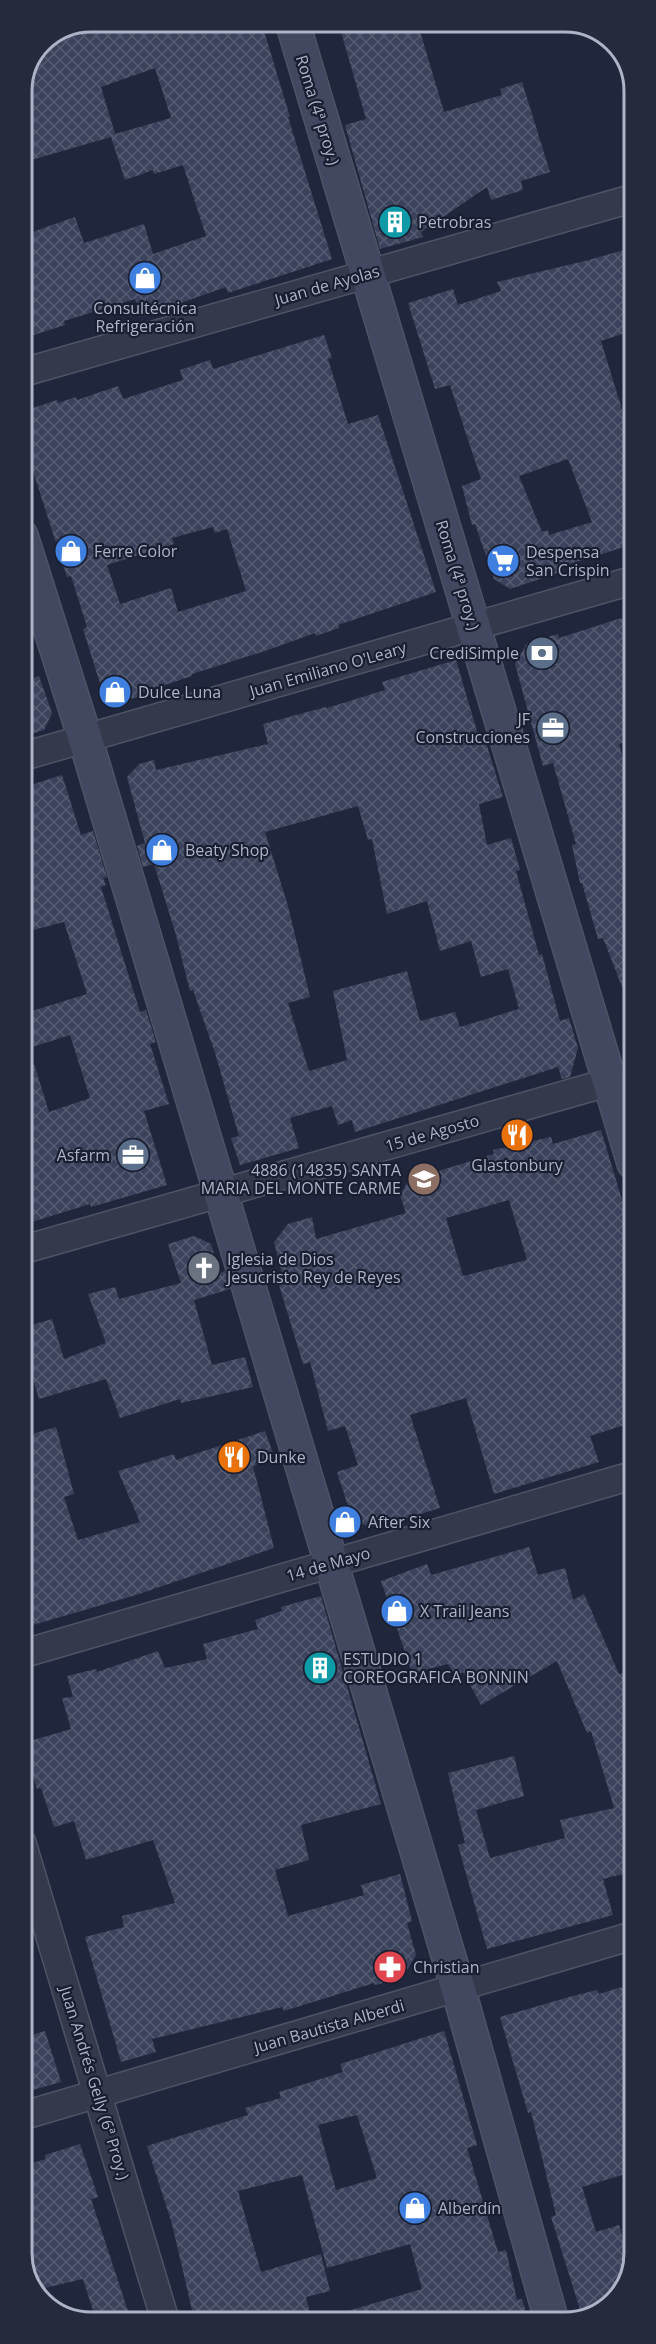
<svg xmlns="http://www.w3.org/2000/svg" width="656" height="2344" font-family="'Open Sans',sans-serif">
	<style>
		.building { fill: url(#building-cross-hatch); fill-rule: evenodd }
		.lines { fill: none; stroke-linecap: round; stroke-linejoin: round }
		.street-casing { stroke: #4e5466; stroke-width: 30 }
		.secondary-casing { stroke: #4e5466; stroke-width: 36 }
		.street { stroke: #343a4c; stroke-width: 27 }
		.secondary { stroke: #41485f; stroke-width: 33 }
		.labels { text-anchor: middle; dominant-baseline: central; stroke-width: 4.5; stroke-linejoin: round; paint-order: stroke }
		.street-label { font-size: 16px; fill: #aeb4c8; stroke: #191f30 }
		.poi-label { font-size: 16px; fill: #aeb4c8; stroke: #191f30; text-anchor: start }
		.rim { fill: none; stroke: #aeb4c8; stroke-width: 3 }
	</style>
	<defs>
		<pattern id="building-cross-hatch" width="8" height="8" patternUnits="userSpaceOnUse" patternTransform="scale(1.5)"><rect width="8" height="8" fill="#3b435c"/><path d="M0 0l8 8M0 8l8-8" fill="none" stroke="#555c72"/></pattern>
	</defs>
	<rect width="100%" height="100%" fill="#20273c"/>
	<g class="building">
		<path d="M91,21h170l29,96h-2l44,142 -104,34 -2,-6 -85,30 -6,-18 -71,22 1,4 -44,14v-103l54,-19 9,26 60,-19 9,30 53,-18 -23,-71 -29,9 -1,-4 -28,10 -14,-43 -90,26v-73l21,-49zM155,68l16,50 -56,16 -14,-47z"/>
		<path d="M338,21h79l27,91 58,-17 -2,-6 22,-7 28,90 -29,9 2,9 -32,10 -4,-13 -66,45 2,5 -43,12 -35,-124 21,-6z"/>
		<path d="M634,247v83l-33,11 23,75 10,-3v131l-74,23 1,5 -51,17 -16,-10 -19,-55 -3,1 -10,-39 19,-7 -31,-94 -15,4 -27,-86 45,-14 5,16 43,-14 -4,-9 92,-22zM568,459l24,63 -43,13 -1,-5 -6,2 -23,-56z"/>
		<path d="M324,335l8,23 -4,1 20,65 30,-9 58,177 -98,33 1,3 -23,8 -1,-3 -50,18 -73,23v2l-52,17 1,3 -34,10 -24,-77 4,-2 -16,-51 -4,1 -46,-143v-22l36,-12 1,3 18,-6 1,3 41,-14 5,13 60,-19 -3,-10 30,-10 3,9zM213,527l2,6 12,-4 19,62 -68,21 -7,-24 -51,16 -13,-39 67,-21 -2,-6z"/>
		<path d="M634,614v126l-15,4 15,58v212l-1,1 -30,-77 -5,1 -16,-56h-2l-8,-38 4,-1 -23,-81 -10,3 -28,-102 12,-21 31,-9 1,4z"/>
		<path d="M456,660l25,85 5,-2 17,54 -24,7 8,41 24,-7 9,32 -4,1 23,84 3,-1 18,67 9,-3 9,30 -8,29 -8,2 -4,-12 -203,65 -3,-12 -14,5 -6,-19 -42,12 9,30 -59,17 -9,-27 8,-2 -24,-83 -22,-63 -3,1 -14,-56 -22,-71 -11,3 -6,-21 8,-3 -18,-66 12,-13 15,-4 2,10 112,-26 -5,-20 63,-17 1,1 58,-18 -3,-8zM358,806l10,34 4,-1 15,75 40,-13 13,50 31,-10 10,36 27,-8 11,40 -59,18 -5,-15 -35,9 -13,-50 -74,20 14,69 -38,11 -21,-68 22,-6 -22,-91 -23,-74z"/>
		<path d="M39,676l13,37 -8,17 -23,7v-55z"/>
		<path d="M62,775l19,60 12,-4 14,46 -4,1 3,7 -5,2 39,125 6,-2 10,32 -6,2 19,60 -25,7 23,74 -76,22 -1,-3 -68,21v-88l11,-1 -11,-35v-87l65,-20 -23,-72 -42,11 -1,-145zM70,1035l20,63 -41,14 -20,-64z"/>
		<path d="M601,1130l33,110v182l-44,14 9,26 -105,32 -28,-96 -56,17 30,93 -63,19 -16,-3 -6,-4 -5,-8 -13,-40 21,-7 -13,-39 -17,5 -18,-69 -7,2 -27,-89 6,-2 -8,-31 14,-18 24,-7 4,22 90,-26 -6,-18 9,-15 85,-26 -1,-4 58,-13 2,7zM509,1200l18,60 -64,16 -17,-58z"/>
		<path d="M194,1236l17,8 9,29 5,-2 5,18 -36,11 18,65 33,-8 8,30 -72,16 -1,-4 -60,19 -14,-39 -67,20 -17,-57v-14l30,-9 12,40 42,-16 -18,-49 27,-7 4,12 62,-16 -13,-39z"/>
		<path d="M56,1427l18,67 -10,3 14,43 62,-18 -22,-51 56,-17 2,6 89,-29 10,28 -22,7 21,82 -138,47 -110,32 -1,-9h-3v-181z"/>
		<path d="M529,1547l9,28 27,-7 8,32 11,-6 35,80 16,-4v201l-32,8 10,36 -126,34 -29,-104 7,-2 -17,-70 66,-17 10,40 -48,14 14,48 75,-20 -5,-18 54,-12 -23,-77 -4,2 -30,-72 -76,44 -18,-33 -8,4 -7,-12 -36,9 -31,-92 46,-17 4,11z"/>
		<path d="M321,1596l60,208 -80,21 8,35 -34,10 13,46 76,-21 -3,-10 39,-11 12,47 -5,2 9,32 -14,23 -27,7 -1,-2 -90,28 -2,-4 -130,32 4,13 -35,10 -36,-125 39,-10 -2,-11 53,-13 -22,-63 -67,20 -12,-39 -20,6 -13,-39 -4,1 -14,-46 48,-14 -9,-31 11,-1 -6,-21 29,-7 1,3 61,-21 7,17 42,-9 -4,-15 55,-15 -3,-9 27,-9 -1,-4z"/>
		<path d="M635,1983v188l-53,16 14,45 23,-7 12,41 -11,30 -37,23 -32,-102 5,-2 -25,-103 -3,1 -28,-96 69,-20 28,-7 2,4z"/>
		<path d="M45,2031l16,51 -39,11v-55z"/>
		<path d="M444,2031l33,114 -10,3 31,104 8,-2 11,50 5,-1 7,23h-197l-1,-6 91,-27 -12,-45 -83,24 -25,-93 -64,16 23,81 60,-18 9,37 -24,6 6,25 -117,1 -23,-99 -25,-78 101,-31 -3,-7 36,-10 -2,-6 64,-20 -3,-8zM357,2115l20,63 -41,12 -18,-65z"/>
		<path d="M80,2144l18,53 -7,2 41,124h-35l-14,-44 -47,11 -13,-21 7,-2 -8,-26v-75l24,-7 -1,-4z"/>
	</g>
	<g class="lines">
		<defs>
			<g id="street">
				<path d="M21,373l613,-175"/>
				<path d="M21,757l613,-177"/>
				<path d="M22,1250l612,-175"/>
				<path d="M22,1654l612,-179"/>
				<path d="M22,1843l144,480"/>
				<path d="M22,2116l613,-181"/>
			</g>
			<g id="secondary">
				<path d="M292,21l342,1142"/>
				<path d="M21,536l64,202 373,1250 94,334"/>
			</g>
		</defs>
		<use href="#street" class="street-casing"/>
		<use href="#secondary" class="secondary-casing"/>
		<use href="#street" class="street"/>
		<use href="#secondary" class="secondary"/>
	</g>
	<defs>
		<symbol id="building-disc" viewBox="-11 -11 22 22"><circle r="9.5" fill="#0f9aa8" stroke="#191f30"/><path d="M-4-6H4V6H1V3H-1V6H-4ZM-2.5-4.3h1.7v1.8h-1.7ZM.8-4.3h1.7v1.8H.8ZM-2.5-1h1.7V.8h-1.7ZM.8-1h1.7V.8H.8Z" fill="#fff"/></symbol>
		<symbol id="shop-disc" viewBox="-11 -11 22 22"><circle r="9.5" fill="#3f7fe0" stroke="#191f30"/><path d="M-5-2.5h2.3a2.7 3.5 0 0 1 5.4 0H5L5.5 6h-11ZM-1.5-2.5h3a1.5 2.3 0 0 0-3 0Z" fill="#fff"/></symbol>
		<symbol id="supermarket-disc" viewBox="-11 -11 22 22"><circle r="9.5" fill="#3f7fe0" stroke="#191f30"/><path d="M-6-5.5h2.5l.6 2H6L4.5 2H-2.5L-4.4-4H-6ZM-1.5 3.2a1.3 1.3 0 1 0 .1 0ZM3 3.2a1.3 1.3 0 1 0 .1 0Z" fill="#fff"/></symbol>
		<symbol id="bank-disc" viewBox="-11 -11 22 22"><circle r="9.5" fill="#5c6f8a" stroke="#191f30"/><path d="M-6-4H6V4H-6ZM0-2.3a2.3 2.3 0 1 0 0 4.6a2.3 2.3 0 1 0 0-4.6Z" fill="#fff"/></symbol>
		<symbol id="office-disc" viewBox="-11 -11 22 22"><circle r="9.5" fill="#5c6f8a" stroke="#191f30"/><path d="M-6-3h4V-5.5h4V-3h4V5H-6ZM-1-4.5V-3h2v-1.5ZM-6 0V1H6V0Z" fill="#fff"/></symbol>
		<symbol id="restaurant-disc" viewBox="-11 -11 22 22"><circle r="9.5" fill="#e8710a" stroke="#191f30"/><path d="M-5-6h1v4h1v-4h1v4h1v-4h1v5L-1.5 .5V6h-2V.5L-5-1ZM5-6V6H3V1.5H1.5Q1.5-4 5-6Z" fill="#fff"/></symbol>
		<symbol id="school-disc" viewBox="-11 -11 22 22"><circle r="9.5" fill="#8d6e63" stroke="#191f30"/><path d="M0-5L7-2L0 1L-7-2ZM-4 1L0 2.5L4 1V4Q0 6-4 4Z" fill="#fff"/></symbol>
		<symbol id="church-disc" viewBox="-11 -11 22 22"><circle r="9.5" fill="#6b7280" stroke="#191f30"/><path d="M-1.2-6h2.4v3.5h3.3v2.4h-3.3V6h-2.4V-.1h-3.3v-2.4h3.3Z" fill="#fff"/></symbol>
		<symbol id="pharmacy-disc" viewBox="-11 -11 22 22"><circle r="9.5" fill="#e0444e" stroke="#191f30"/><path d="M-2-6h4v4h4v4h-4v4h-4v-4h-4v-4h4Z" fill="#fff"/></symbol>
	</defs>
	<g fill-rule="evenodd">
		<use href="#building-disc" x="376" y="203" width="38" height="38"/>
		<use href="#shop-disc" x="126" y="259" width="38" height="38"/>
		<use href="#shop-disc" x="52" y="532" width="38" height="38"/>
		<use href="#supermarket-disc" x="484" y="542" width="38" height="38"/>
		<use href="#bank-disc" x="523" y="634" width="38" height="38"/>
		<use href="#shop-disc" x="96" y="673" width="38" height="38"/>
		<use href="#office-disc" x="534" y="709" width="38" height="38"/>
		<use href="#shop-disc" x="143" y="831" width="38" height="38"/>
		<use href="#restaurant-disc" x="498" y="1116" width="38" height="38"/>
		<use href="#office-disc" x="114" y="1136" width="38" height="38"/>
		<use href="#school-disc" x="405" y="1160" width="38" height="38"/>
		<use href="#church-disc" x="185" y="1249" width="38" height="38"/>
		<use href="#restaurant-disc" x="215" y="1438" width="38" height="38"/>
		<use href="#shop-disc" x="326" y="1503" width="38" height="38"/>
		<use href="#shop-disc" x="378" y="1592" width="38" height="38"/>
		<use href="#building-disc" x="301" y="1649" width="38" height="38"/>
		<use href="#pharmacy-disc" x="371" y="1948" width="38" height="38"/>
		<use href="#shop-disc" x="396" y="2189" width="38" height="38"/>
	</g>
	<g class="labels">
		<g class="street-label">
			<text transform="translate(318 110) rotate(73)">Roma (4ª proy.)</text>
			<text transform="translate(327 285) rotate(-16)">Juan de Ayolas</text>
			<text transform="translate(458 575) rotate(73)">Roma (4ª proy.)</text>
			<text transform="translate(328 669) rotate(-16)">Juan Emiliano O'Leary</text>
			<text transform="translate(432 1133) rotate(-16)">15 de Agosto</text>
			<text transform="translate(328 1564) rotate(-16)">14 de Mayo</text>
			<text transform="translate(329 2026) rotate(-16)">Juan Bautista Alberdi</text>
			<text transform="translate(95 2083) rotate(73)">Juan Andrés Gelly (6ª Proy.)</text>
		</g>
		<g class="poi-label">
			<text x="418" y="222">Petrobras</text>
			<text x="145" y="308" text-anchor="middle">Consultécnica<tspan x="145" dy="18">Refrigeración</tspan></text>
			<text x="94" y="551">Ferre Color</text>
			<text x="526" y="552">Despensa<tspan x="526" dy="18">San Crispin</tspan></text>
			<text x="519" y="653" text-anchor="end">CrediSimple</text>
			<text x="138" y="692">Dulce Luna</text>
			<text x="530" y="719" text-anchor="end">JF<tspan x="530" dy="18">Construcciones</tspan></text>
			<text x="185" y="850">Beaty Shop</text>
			<text x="110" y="1155" text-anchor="end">Asfarm</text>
			<text x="517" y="1165" text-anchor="middle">Glastonbury</text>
			<text x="401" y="1170" text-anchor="end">4886 (14835) SANTA<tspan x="401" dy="18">MARIA DEL MONTE CARME</tspan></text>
			<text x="227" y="1259">Iglesia de Dios<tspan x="227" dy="18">Jesucristo Rey de Reyes</tspan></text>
			<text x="257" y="1457">Dunke</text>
			<text x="368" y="1522">After Six</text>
			<text x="420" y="1611">X Trail Jeans</text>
			<text x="343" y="1659">ESTUDIO 1<tspan x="343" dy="18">COREOGRAFICA BONNIN</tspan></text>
			<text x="413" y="1967">Christian</text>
			<text x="438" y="2208">Alberdín</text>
		</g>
	</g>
	<path d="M0 0H656V2344H0ZM91 32H565A59 59 0 0 1 624 91V2253A59 59 0 0 1 565 2312H91A59 59 0 0 1 32 2253V91A59 59 0 0 1 91 32Z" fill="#252b3c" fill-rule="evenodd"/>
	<path class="rim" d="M91 32H565A59 59 0 0 1 624 91V2253A59 59 0 0 1 565 2312H91A59 59 0 0 1 32 2253V91A59 59 0 0 1 91 32Z"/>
</svg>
